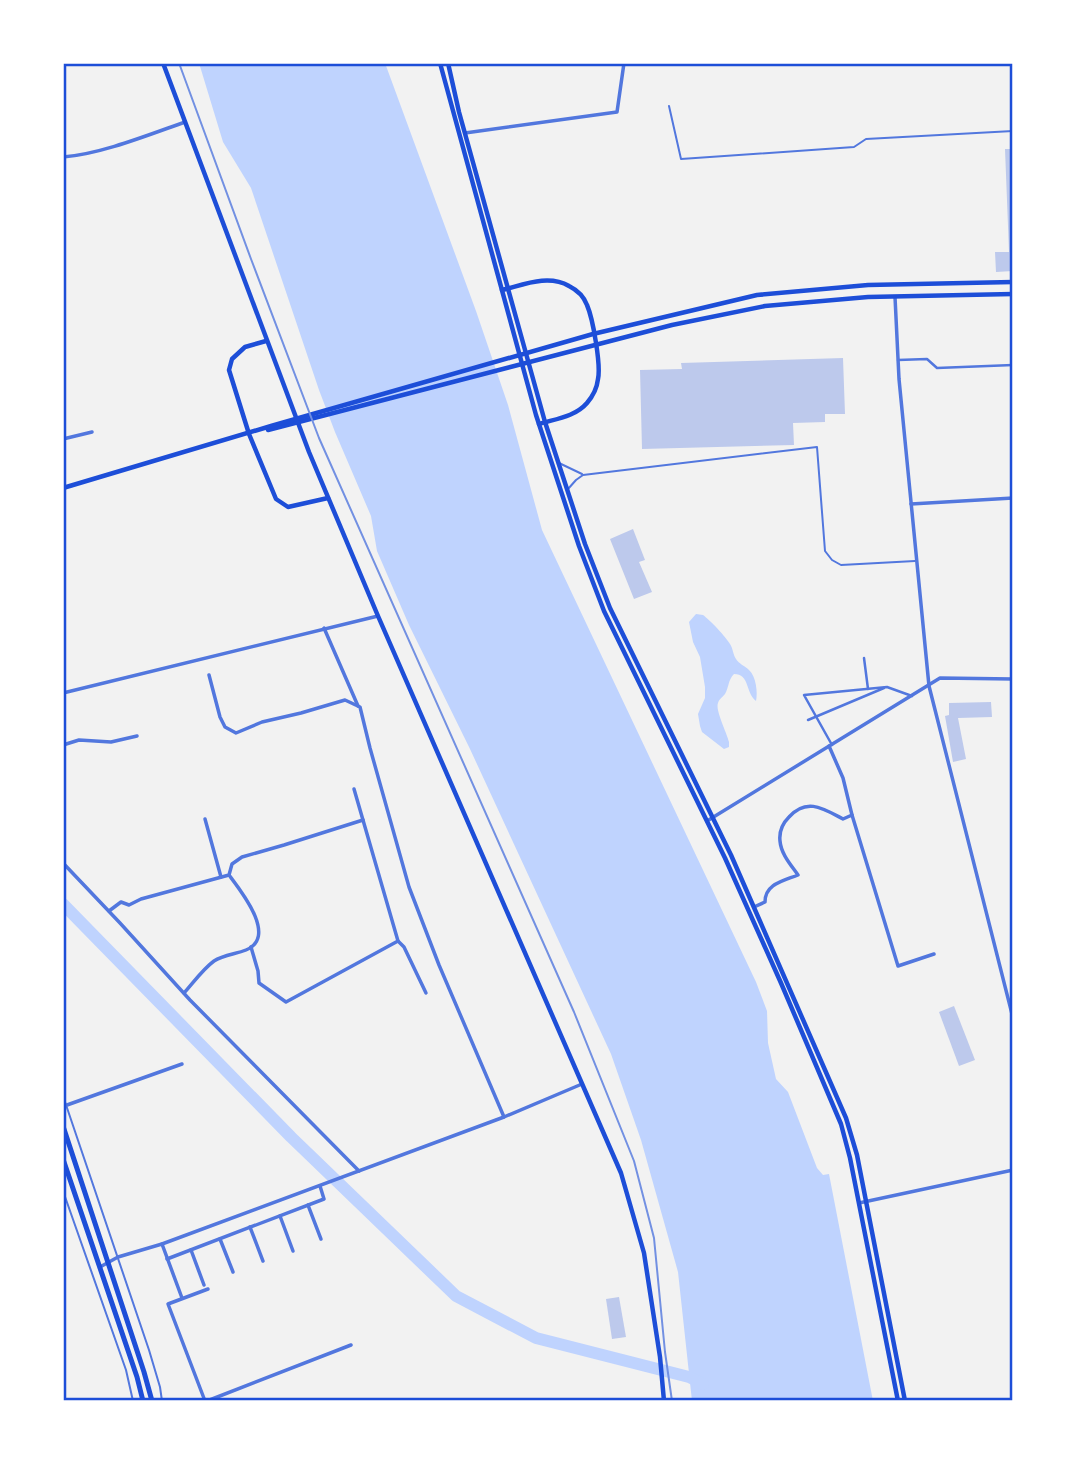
<svg xmlns="http://www.w3.org/2000/svg" width="1076" height="1464" font-family="'IBM Plex Sans',sans-serif">
	<style>
		.water { fill: #bfd3fe }
		.lines { fill: none; stroke-linecap: round; stroke-linejoin: round }
		.river { stroke: #bfd3fe; stroke-width: 12 }
		.building { fill: #bdc9ec }
		.service { stroke: #5277de; stroke-width: 2 }
		.pedestrian { stroke: #5277de; stroke-width: 2.5 }
		.minor { stroke: #5277de; stroke-width: 3.5 }
		.secondary { stroke: #1d4ed8; stroke-width: 4.5 }
		.primary { stroke: #1d4ed8; stroke-width: 5 }
		.tram { stroke: #7290e2; stroke-width: 2 }
		.neatline { fill: none; stroke: #1d4ed8; stroke-width: 2.5 }
	</style>
	<rect width="100%" height="100%" fill="#f2f2f2"/>
	<g class="water">
		<path d="M199,63h186l91,248 32,94 34,125 214,452 11,29 1,32 8,36 12,13 29,76 6,7 6,-1 44,227h-181l-14,-129 -37,-132 -30,-86 -141,-305 -61,-124 -32,-74 -6,-35 -36,-84 -16,-42 -68,-202 -28,-46z"/>
		<path d="M696,614l7,1c7,5 23,22 27,29 3,4 3,11 6,15 3,5 9,7 13,11 7,6 9,23 7,31 -11,-9 -6,-27 -22,-27 -6,6 -5,13 -9,20 -3,4 -6,5 -7,9 -3,7 9,30 11,39v5l-5,2 -22,-17 -2,-6 -2,-12 7,-16v-11l-5,-30 -7,-15 -4,-20z"/>
	</g>
	<g class="lines">
		<path class="river" d="M63,904l228,233 165,159 80,42 153,39 14,7"/>
	</g>
	<g class="building">
		<path d="M1005,149h8v122l-17,1 -1,-20h14z"/>
		<path d="M843,358l2,56h-20v8l-32,1 1,22 -152,4 -2,-79 42,-1 -1,-6z"/>
		<path d="M633,529l12,31 -6,2 13,30 -18,7 -24,-60z"/>
		<path d="M991,702l1,15 -34,1 8,41 -13,3 -8,-46 4,-1v-12z"/>
		<path d="M954,1006l21,54 -16,6 -20,-54z"/>
		<path d="M619,1297l7,40 -14,2 -6,-40z"/>
	</g>
	<g class="lines">
		<g class="service">
			<path d="M669,106l12,53 173,-12 12,-8 147,-8"/>
			<path d="M559,463l23,11"/>
			<path d="M568,489l8,-9 7,-5 234,-28 8,104 7,9 9,5 74,-4"/>
			<path d="M63,1096l86,254 11,37 2,14"/>
			<path d="M63,1191l63,179 7,31"/>
		</g>
		<g class="pedestrian">
			<path d="M898,360l29,-1 10,9 76,-3"/>
			<path d="M864,658l4,31"/>
			<path d="M808,720l76,-32"/>
			<path d="M832,745l-28,-50 83,-8 25,9"/>
		</g>
		<g class="minor">
			<path d="M465,133l152,-21 7,-49"/>
			<path d="M63,157c38,-3 85,-22 122,-35"/>
			<path d="M895,297l4,82 30,307 84,332"/>
			<path d="M63,439l29,-7"/>
			<path d="M911,504l102,-6"/>
			<path d="M324,628l34,78"/>
			<path d="M209,675l11,42 5,10 11,6 26,-11 39,-9 44,-13 15,7 10,41 39,139 30,78 65,152"/>
			<path d="M63,693l315,-77"/>
			<path d="M63,745l16,-5 32,2 26,-6"/>
			<path d="M829,746l14,32 9,37"/>
			<path d="M354,789l44,152 6,6 22,46"/>
			<path d="M205,819l16,58"/>
			<path d="M707,821l233,-143 73,1"/>
			<path d="M63,863l57,60 70,77 169,171"/>
			<path d="M754,907l11,-5c0,-18 18,-21 33,-27 -7,-10 -17,-21 -18,-34 -1,-9 3,-18 9,-24 18,-20 35,-8 54,2l9,-4 46,151 36,-12"/>
			<path d="M109,911l12,-9 8,3 12,-6 88,-24 3,-11 10,-7 42,-12 79,-25"/>
			<path d="M251,947l7,24 1,12 27,19 112,-61"/>
			<path d="M184,993c9,-10 19,-24 30,-32 9,-6 22,-7 32,-11 32,-13 -5,-59 -17,-75"/>
			<path d="M67,1105l115,-41"/>
			<path d="M859,1203l154,-33"/>
			<path d="M308,1205l13,34"/>
			<path d="M280,1216l13,35"/>
			<path d="M250,1227l13,34"/>
			<path d="M220,1239l13,33"/>
			<path d="M162,1244l20,54"/>
			<path d="M191,1250l13,35"/>
			<path d="M167,1259l157,-60 -4,-13"/>
			<path d="M100,1267l18,-10 44,-13 342,-127 78,-33"/>
			<path d="M205,1401l-37,-97 40,-15"/>
			<path d="M207,1401l144,-56"/>
		</g>
		<g class="secondary">
			<path d="M163,63l146,389 69,164 243,557 23,80 16,104 4,44"/>
			<path d="M440,63l96,352 43,131 25,65 121,247 56,125 60,141 9,34 48,243"/>
			<path d="M448,63l11,49 86,310 40,122 25,64 121,247 115,263 11,37 48,246"/>
			<path d="M502,290c21,-5 46,-16 67,-4 8,4 15,11 18,19 6,14 14,60 11,74 -1,9 -5,17 -11,24 -12,14 -32,16 -48,21"/>
			<path d="M266,341l-21,6 -13,12 -3,11 20,64 27,65 12,8 40,-9"/>
			<path d="M268,430l404,-105 93,-19 103,-9 145,-3"/>
			<path d="M63,488l208,-62 322,-92 164,-39 111,-10 145,-3"/>
		</g>
		<g class="primary">
			<path d="M63,1126l81,246 8,29"/>
			<path d="M63,1159l74,218 6,24"/>
		</g>
		<path class="tram" d="M179,63l72,196 68,179 255,574 60,149 20,77 11,114 7,49"/>
	</g>
	<rect width="1076" height="1464" fill="none" stroke="#ffffff" stroke-width="130"/>
	<rect x="65" y="65" width="946" height="1334" class="neatline"/>
</svg>
